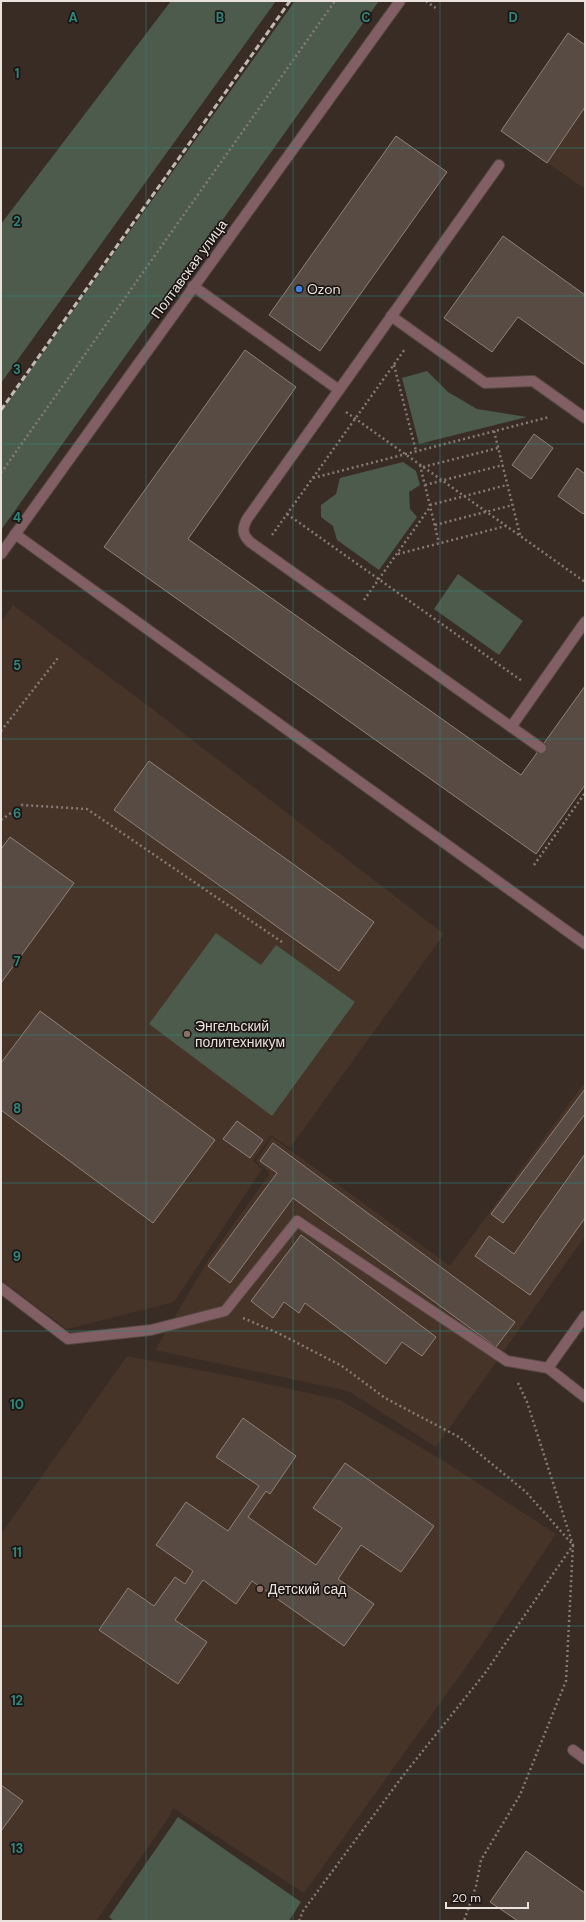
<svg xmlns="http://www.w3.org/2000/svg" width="586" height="1922" font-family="'DM Sans',sans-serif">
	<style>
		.built { fill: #463429 }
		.green { fill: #4c5b4c }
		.building { fill: #584b43; stroke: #908178 }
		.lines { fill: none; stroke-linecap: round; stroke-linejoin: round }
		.service-casing { stroke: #554942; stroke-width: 12 }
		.tertiary-casing { stroke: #554942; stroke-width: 12 }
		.path { stroke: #857a74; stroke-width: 2.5; stroke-dasharray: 2 3; stroke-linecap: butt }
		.service { stroke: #825f64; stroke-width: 10 }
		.tertiary { stroke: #825f64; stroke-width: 10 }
		.rail { stroke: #c3b9b3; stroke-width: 3; stroke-dasharray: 6 3; stroke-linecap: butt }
		.grid { fill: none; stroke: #30867f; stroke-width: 1; stroke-opacity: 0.55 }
		.shop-dot { fill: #3f7fe0; stroke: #1c1613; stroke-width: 1.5 }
		.education-dot { fill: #8d6e63; stroke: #1c1613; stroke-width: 1.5 }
		.labels { text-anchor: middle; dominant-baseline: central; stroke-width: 3.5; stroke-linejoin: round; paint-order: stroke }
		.street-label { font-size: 14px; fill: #ebe2dd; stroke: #1c1613 }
		.poi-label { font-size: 14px; fill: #ebe2dd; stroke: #1c1613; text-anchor: start }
		.grid-label { font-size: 13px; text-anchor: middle; font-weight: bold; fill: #30867f; stroke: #1c1613; stroke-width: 3.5; stroke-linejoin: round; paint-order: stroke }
	</style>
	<rect width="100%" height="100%" fill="#392c25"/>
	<g class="built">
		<path d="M568,33l17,12v144l-84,-58z"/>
		<path d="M13,605l138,103 293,226 -154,214 -19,-13 -18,26 9,8 -88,133 -107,27 -66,-49v-658z"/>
		<path d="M585,1082v154l-149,211 -88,-56 -193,-41 54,-91 61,-86 -14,-12 16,-24 178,129z"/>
		<path d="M127,1356l118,23 95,21 104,61 112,73 -73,109 -179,250 -131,-85 -4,9 -73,104h-95v-387z"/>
	</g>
	<g class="green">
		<path d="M171,1h105l-275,382v-159z"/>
		<path d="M295,1h84l-378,529v-119z"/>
		<path d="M427,371l21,21 29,17 50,8 -108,27 -17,-66z"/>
		<path d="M403,462l13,9 4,14 -11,7 1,17 7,8 -38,53 -42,-30 -4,-14 -12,-9v-12l15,-11 4,-16z"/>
		<path d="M458,574l65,47 -24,34 -65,-46z"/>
		<path d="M216,933l45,32 15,-20 79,57 -83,114 -123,-92z"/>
		<path d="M178,1817l123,85 -12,19h-175l-5,-4z"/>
	</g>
	<g class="building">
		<path d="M568,33l17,12v62l-38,56 -46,-32z"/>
		<path d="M396,136l51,36 -127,179 -51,-36z"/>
		<path d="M503,236l82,59v70l-67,-48 -26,35 -48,-34z"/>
		<path d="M245,350l51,37 -108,152 333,236 64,-89v99l-49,69 -432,-307z"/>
		<path d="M534,434l19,14 -22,31 -19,-14z"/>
		<path d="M577,468l8,6v38l-2,2 -25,-18z"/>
		<path d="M149,761l225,161 -35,49 -225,-161z"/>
		<path d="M10,837l64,46 -73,100v-134z"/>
		<path d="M40,1011l175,129 -62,83 -152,-113v-47z"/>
		<path d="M585,1089v25l-82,109 -12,-9z"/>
		<path d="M237,1121l26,19 -13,18 -27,-19z"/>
		<path d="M273,1143l242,179 -19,25 -203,-149 -63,85 -22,-17 69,-93 -17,-12z"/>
		<path d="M585,1154v64l-55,77 -55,-39 14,-20 25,18z"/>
		<path d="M301,1235l135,102 -14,19 -20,-14 -16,22 -81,-61 -6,10 -15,-11 -11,16 -22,-17z"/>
		<path d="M243,1418l53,38 -26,38 -4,-3 -18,26 68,48 26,-37 -29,-20 32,-45 89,63 -33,46 -40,-27 -23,34 36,25 -30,42 -92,-65 -16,23 -33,-24 -28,40 32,22 -29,42 -79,-54 29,-42 26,18 21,-29 10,7 8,-13 -37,-26 30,-43 42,29 31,-45 -43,-29z"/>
		<path d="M1,1785l22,16 -22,30z"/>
		<path d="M526,1851l59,42v28h-67l-28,-19z"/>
	</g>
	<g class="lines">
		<defs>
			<g id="service">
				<path d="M193,286l146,104 -92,129c-5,10 -5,15 3,23l291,206"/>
				<path d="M391,316l94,67 48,-2 52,37"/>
				<path d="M339,390l160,-225"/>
				<path d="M15,534l570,410"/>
				<path d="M511,727l74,-105"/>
				<path d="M1,1288l67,51 83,-9 74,-19 72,-90 210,140 41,7 37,-52"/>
				<path d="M548,1368l37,29"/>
				<path d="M573,1750l12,9"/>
			</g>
			<path id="tertiary" d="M1,554l399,-553"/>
		</defs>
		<use href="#service" class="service-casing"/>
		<use href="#tertiary" class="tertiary-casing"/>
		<g class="path">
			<path d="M426,1l11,8"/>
			<path d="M394,365l22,86"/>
			<path d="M346,412l239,170"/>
			<path d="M494,431l26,104"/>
			<path d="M420,465l19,78"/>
			<path d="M423,467l75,-19"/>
			<path d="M1,473l334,-472"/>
			<path d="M313,478l236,-61"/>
			<path d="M425,485l78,-20"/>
			<path d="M430,505l77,-20"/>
			<path d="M287,514l235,167"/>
			<path d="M435,525l78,-20"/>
			<path d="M272,535l133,-186"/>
			<path d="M398,554l108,-28"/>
			<path d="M364,600l66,-93"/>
			<path d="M1,731l57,-73"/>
			<path d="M1,820l21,-15 65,4 195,133"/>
			<path d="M534,865l51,-72"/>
			<path d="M243,1318l35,15 64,33 43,32 74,39 67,55 47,53 -7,136 -46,114 -39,65 -5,26 -12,35"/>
			<path d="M299,1921l4,-10 99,-134 83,-104 88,-128 -46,-143 -9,-19"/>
		</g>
		<use href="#service" class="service"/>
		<use href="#tertiary" class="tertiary"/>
		<path class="rail" d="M1,410l289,-409"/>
	</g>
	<path class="grid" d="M146,1v1920M293,1v1920M440,1v1920M1,148h584M1,296h584M1,444h584M1,591h584M1,739h584M1,887h584M1,1035h584M1,1183h584M1,1331h584M1,1478h584M1,1626h584M1,1774h584"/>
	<circle class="shop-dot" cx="299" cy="289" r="4"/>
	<g class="education-dot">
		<circle cx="187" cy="1034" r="4"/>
		<circle cx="260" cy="1589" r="4"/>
	</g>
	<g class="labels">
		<g class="street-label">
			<text transform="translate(189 269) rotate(-54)">Полтавская улица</text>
		</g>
		<g class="poi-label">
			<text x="307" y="289">Ozon</text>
			<text x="195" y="1026">Энгельский<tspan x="195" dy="16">политехникум</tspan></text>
			<text x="268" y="1589">Детский сад</text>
		</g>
	</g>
	<g class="grid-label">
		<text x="73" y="22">A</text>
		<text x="220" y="22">B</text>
		<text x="366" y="22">C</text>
		<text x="513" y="22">D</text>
		<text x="17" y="78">1</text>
		<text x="17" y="226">2</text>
		<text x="17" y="374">3</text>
		<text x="17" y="522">4</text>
		<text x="17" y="670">5</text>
		<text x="17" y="818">6</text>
		<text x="17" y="966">7</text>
		<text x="17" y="1113">8</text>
		<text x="17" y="1261">9</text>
		<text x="17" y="1409">10</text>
		<text x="17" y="1557">11</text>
		<text x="17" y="1705">12</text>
		<text x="17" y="1853">13</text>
	</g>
	<rect width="586" height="1922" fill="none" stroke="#ebe2dd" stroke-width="4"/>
	<path d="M446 1902v6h82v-6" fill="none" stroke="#ebe2dd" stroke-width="2"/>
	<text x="452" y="1902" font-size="12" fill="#ebe2dd" stroke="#1c1613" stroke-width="3" paint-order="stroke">20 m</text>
</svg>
